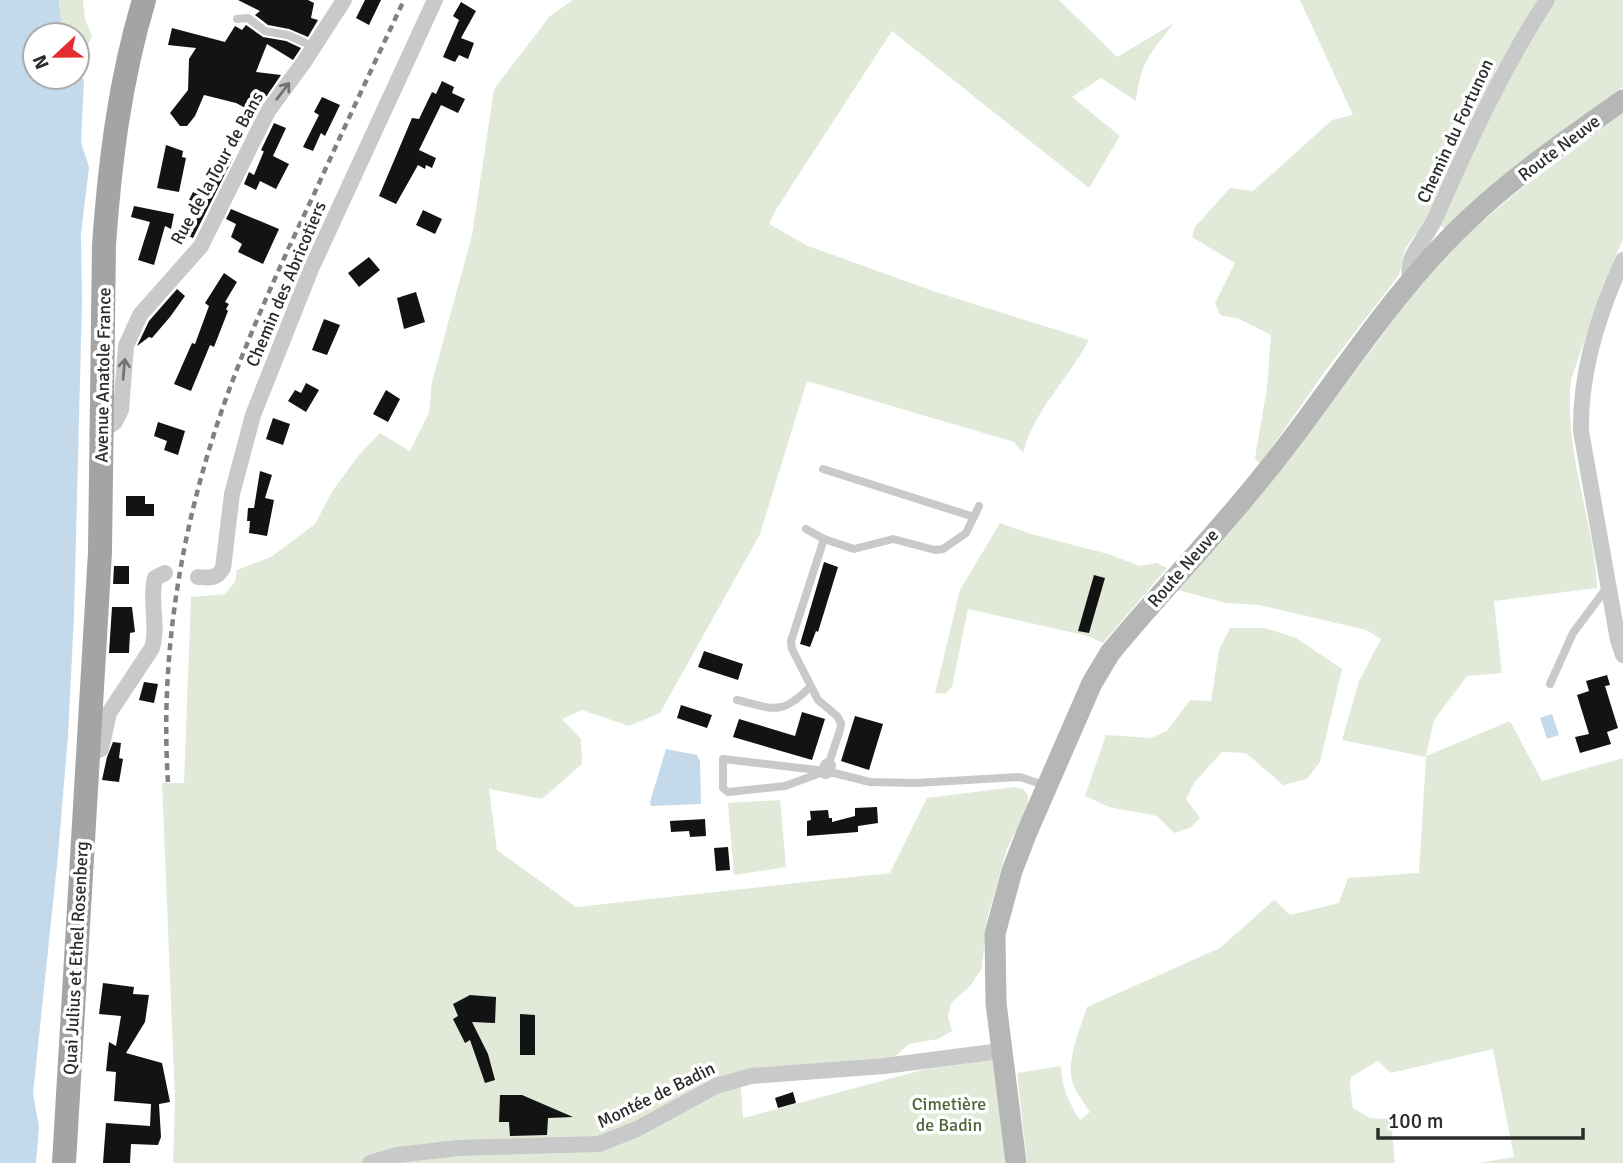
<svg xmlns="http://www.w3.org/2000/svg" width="1623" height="1163" font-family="Signika,sans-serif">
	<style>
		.green { fill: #e1ead8 }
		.water { fill: #c4daea }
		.building { fill: #131313 }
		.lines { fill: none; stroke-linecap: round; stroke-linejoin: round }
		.lane { stroke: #c9c9c9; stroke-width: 8 }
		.street { stroke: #c9c9c9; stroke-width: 16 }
		.secondary { stroke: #b6b6b6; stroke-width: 21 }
		.primary { stroke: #a4a4a4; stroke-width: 24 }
		.rail { stroke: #818181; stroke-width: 4.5; stroke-dasharray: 7 5; stroke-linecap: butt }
		.oneway { stroke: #737373 }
		.labels { text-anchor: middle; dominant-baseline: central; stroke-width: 7; stroke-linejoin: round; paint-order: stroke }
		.street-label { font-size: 18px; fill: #2c2c2c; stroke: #fff }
		.park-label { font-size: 18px; fill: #4d663a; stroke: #fff }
	</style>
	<rect width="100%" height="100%" fill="#fff"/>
	<g class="green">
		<path d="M59,0h24l2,19 7,18 -15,28v-30h-15z"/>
		<path d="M573,0h486l58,57 57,-34c-24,31 -33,38 -38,78l-35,-23 -29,19 48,39 -31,52 -197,-157 -115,177 -8,16 39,22 131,47 150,47c-20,38 -55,70 -66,113l-9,-11 -207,-61 -47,153 -100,179 -31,13 -47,-16 -20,9 19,20 1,25 -40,35 -53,-10 8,61 79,57 314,-34 37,-75 88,-11 8,2 5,6v10l-21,44 -20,70 -5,49 -11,17 -20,18 -3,14 4,14 -14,8 -29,5 -15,13 -89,8 -68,10 4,15 2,28 183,-49 68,-9 14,103h-835l2,-63 -13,-317h22l7,-186 34,-3 10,-12 2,-12 34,-13 44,-33 18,-34 26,-35 21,-22 30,18 19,-38 3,-31 40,-147 22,-146 56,-73z"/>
		<path d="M1300,0h239l-42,68 -74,161 -9,7 -9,13 -6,26 -73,95 -66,94 -5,-6 12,-70 4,-53 -32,-16 -19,-4 -5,-12 20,-40 -43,-26 3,-10 35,-39 23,3 79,-71 21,-5z"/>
		<path d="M1554,0h69v87l-112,84 -66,57 -6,-3 71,-152z"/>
		<path d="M1623,113v126l-20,47 -32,94c-8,70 23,139 26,208l-103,13 8,72 -35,3 -33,44 -8,36 84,-35 32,60 81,-23v405h-145l36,-6 -21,-108 -102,24 -13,-12 -27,16 -1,10 3,21 17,10 21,1 4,44h-368l-10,-90 44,-7c1,22 7,35 19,54l10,-8c-5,-8 -11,-15 -15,-23 -12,-24 5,-59 12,-82l133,-59 54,-48 16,15 49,-12 9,-25 71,-5 7,-116 -84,-17 17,-59 22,-42 -15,-9 -107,-25 -33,-2 -48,-13 106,-124 103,-137 24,-39 43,-45 63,-53z"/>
		<path d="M1000,523l31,11 77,20 32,12 17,-3 10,5 -64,75 -15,-7 -120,-27 -16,78 -7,7 -10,-1 25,-103z"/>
		<path d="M1230,628h35l31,10 46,31 -22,93 -13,17 -24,6 -37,-32 -24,-1 -28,31 -8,16 14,19 -10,10 -16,5 -17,-17 -48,-9 -24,-11 21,-61 45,3 16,-7 23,-31 21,1 8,-51z"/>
		<path d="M780,800l6,67 -52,8 -6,-72z"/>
	</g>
	<g class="water">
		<path d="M0,0h59l3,35h-27v42h42v-6l7,9 -3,62 8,25 -8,67 1,68 -8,314 -6,120 -10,119 -25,239 6,33 -3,36h-36z"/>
		<path d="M1552,714l7,21 -12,4 -7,-21z"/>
		<path d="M666,749l31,6 3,6 1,43 -50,2 -1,-4z"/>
	</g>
	<g class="building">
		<path d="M238,0h70l6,3 -3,15 7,2 -10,17 -19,-8 -21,-4 -13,-10 5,-4z"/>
		<path d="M365,0h16l-12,25 -13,-7z"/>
		<path d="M461,2l15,9 -15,27 13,5 -6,16 -9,-4 -4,7 -12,-5 16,-37 -6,-4z"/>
		<path d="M246,25l17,12 23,4 15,7 -8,12 -26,-16 -11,28 25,3 -26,38 -19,-10 -32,-8 -9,21 -8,10h-7l-10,-13 18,-23 1,-31 7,-11 -28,-3 4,-17 53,14 10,-16 7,4z"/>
		<path d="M442,81l12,6 -2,6 13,6 -7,14 -17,-8 -22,45 17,8 -4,10 -6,-3 -1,4 -7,-4 -22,39 -17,-8 33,-78 7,1 13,-27 4,2z"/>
		<path d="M322,97l18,8 -15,31 -4,-3 -8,18 -10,-4 16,-32 -5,-3z"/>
		<path d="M274,123l12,5 -13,28 16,8 -13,25 -16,-8 -4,9 -12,-6 5,-12 5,3 10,-24 5,3 -8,-4z"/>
		<path d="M166,145l17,6 -1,6 4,1 -7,34 -22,-4z"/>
		<path d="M219,155l14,3 -40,80 -9,-4 13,-30 -8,-4 4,-8 8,4z"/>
		<path d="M134,206l40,8 -3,15 -6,-3 -11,39 -16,-5 12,-38 -19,-5z"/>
		<path d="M231,209l48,20 -16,35 -25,-12 4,-8 -11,-7 5,-13 -10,-5z"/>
		<path d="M423,210l19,9 -7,15 -19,-9z"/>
		<path d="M369,257l11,13 -21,17 -11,-14z"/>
		<path d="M224,273l13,9 -12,20 4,2 -3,5 2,2 -14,36 -4,-2 -19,46 -17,-7 18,-41 3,1 14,-38 -4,-3z"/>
		<path d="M177,289l8,7 -15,21 -18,21 -3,-1 -12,9 12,-25z"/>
		<path d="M416,292l9,30 -21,7 -7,-31z"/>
		<path d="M324,319l16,6 -13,30 -15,-5z"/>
		<path d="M306,383l13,7 -13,22 -18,-11 7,-11 6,3z"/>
		<path d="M386,390l14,9 -12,23 -15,-8z"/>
		<path d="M273,418l17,6 -7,21 -17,-6z"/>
		<path d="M158,422l27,9 -7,24 -14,-5 3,-9 -13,-5z"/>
		<path d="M260,471l12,4 -7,23 9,2 -7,36 -18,-3 1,-12h-3l1,-13h6z"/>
		<path d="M126,496h19v8h9v12h-28z"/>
		<path d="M824,562l14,5 -20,65 -2,-1 -6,16 -10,-3z"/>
		<path d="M114,566h15v18h-16z"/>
		<path d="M1094,575l11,3 -16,55 -11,-2z"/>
		<path d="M112,607h20l3,25 -5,1 -1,20h-20z"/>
		<path d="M704,651l39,13 -5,16 -40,-13z"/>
		<path d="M1607,675l3,10 -5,1 13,42 -11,4 4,12 -31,9 -5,-16 14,-3 -12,-39 12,-4 -3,-10z"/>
		<path d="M144,682l14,2 -4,19 -15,-3z"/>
		<path d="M681,705l31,10 -5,13 -30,-10z"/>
		<path d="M802,712l23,7 -13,41 -79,-23 6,-18 56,17z"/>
		<path d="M855,716l28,8 -14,46 -28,-9z"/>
		<path d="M113,742l8,1 -2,15 4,1 -4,23 -17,-2 5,-23z"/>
		<path d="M877,807l1,16 -20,3v6l-51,4v-15l4,-1 -1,-9 18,-1 1,8h3v4l23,-6v-8z"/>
		<path d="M705,819l1,17 -16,1 -1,-6 -18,1 -1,-11z"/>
		<path d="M728,847l2,23 -14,1 -2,-23z"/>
		<path d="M103,983l31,4 -1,7 16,1 -4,27 -19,31 36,10 8,39 -11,2 2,33 -3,8 -27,-1 -1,19h-27l3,-40 44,3 1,-22 -37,-3 2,-29 -10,-1 3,-29 7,4 5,-30 -22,-2z"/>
		<path d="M470,995l26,2 -1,26 -23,-1 16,32 7,26 -10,3 -15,-43 -5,3 -12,-24 5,-3 -5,-12z"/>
		<path d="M520,1014l15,1v40h-15z"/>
		<path d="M793,1092l3,11 -18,5 -3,-10z"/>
		<path d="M500,1095h22l51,22 -25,1 -1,17 -37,1 -1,-14h-10z"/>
	</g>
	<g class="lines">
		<g class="lane">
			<path d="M237,19l11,-1 17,13 23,4 26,12"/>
			<path d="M823,469l151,48"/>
			<path d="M806,529l18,10 30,10 39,-10 42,11 8,-1 23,-16 13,-27"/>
			<path d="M824,539l-33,102 1,8 26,51 19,16 4,7 -1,7 -12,36"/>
			<path d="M1550,684l23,-51 35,-47"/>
			<path d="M737,700c37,9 44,16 73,-13"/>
			<path d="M826,771l-41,15 -57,6 -5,-4v-29l103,12 44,11 46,1 104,-6 27,9"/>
		</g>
		<g class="street">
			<path d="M1623,260c-24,52 -43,113 -42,171l37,209 5,15"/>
			<path d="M1411,281c-2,-7 -3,-13 0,-21 5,-14 17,-26 24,-41 33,-75 67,-150 112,-219"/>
			<path d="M103,430l12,-8 6,-12 5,-64 14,-31 61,-69 67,-135 36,-49 40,-62"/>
			<path d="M198,577c12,1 19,2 25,-9l9,-74 21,-79 58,-146 124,-269"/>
			<path d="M88,754l13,-5 8,-36 43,-65c7,-22 -3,-46 3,-70l10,-5"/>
			<path d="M826,771l2,-5"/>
			<path d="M370,1163l27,-8 61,-7 141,-4 38,-15 79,-43 35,-10 133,-10 117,-15"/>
		</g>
		<path class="secondary" d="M1016,1163l-20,-160 -1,-69 17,-63 15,-39 65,-149 18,-30c51,-62 107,-119 156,-181 68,-84 123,-178 202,-252 47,-45 102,-82 155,-120"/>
		<path class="primary" d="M64,1163l36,-611 4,-307c6,-84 16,-165 40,-245"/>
		<path class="rail" d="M168,782c-9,-137 17,-277 66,-405 24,-63 52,-124 81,-185 29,-64 59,-128 89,-192"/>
	</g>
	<defs><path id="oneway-shaft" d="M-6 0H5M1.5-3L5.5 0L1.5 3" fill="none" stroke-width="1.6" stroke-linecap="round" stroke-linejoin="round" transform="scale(1.75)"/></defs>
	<g class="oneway">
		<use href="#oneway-shaft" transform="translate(283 91) rotate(-53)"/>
		<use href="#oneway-shaft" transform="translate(124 369) rotate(-85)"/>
	</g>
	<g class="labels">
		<g class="street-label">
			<text transform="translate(1455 131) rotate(-65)">Chemin du Fortunon</text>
			<text transform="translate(1559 148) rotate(-37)">Route Neuve</text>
			<text transform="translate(217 168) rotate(-61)">Rue de la Tour de Bans</text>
			<text transform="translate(286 284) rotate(-67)">Chemin des Abricotiers</text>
			<text transform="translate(103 375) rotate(-89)">Avenue Anatole France</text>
			<text transform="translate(1183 568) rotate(-49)">Route Neuve</text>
			<text transform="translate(76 958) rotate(-87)">Quai Julius et Ethel Rosenberg</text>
			<text transform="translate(656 1095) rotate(-26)">Montée de Badin</text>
		</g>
		<g class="park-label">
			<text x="949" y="1104">Cimetière<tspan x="949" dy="21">de Badin</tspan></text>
		</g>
	</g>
	<g transform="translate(56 56) rotate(248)"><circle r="33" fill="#ffffff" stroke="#ababab" stroke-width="2"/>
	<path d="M0-5L12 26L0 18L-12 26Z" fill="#e42c33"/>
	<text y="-10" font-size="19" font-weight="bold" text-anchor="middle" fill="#2c2c2c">N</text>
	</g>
	<path d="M1378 1128v10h205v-10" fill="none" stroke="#2c2c2c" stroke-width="3.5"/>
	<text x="1388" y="1128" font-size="21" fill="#2c2c2c" stroke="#ffffff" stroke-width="5" paint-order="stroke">100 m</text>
</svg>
